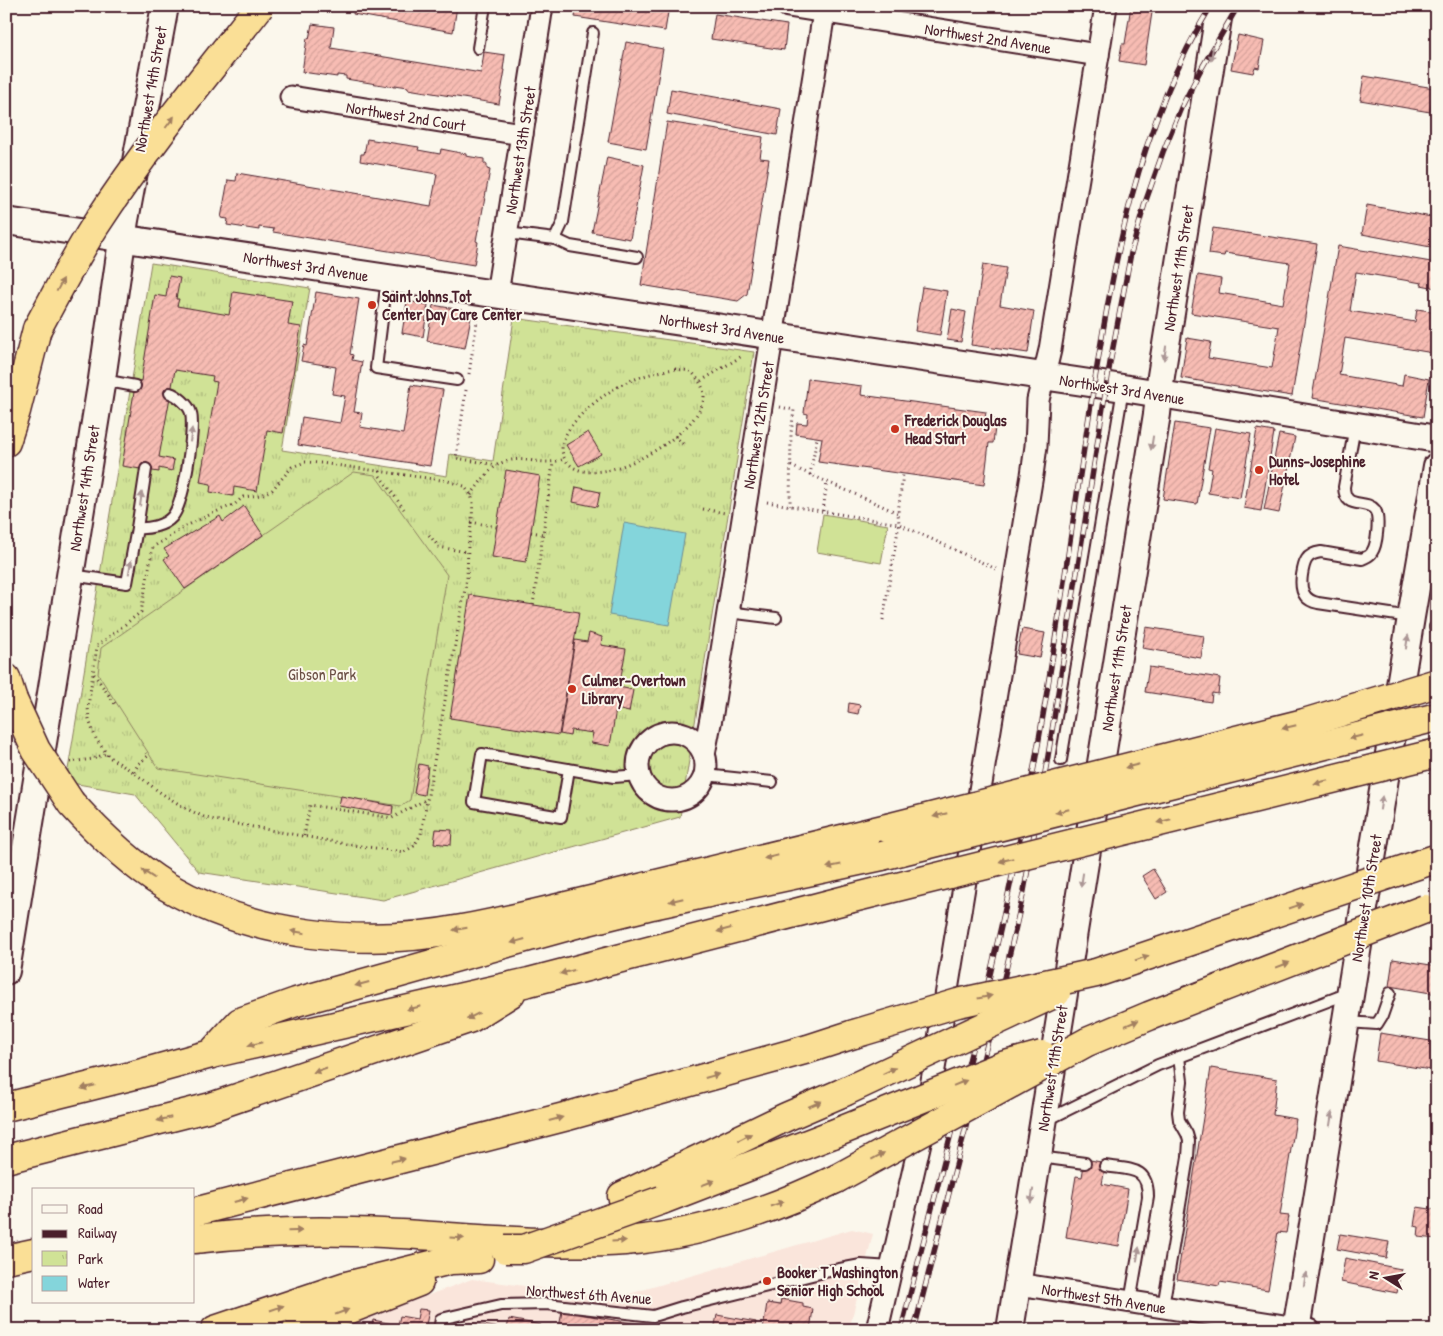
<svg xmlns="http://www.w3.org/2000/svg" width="1443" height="1336" font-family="'Patrick Hand',sans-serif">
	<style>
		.built { fill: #fae5db }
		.park { fill: url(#park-tufts); stroke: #8d8060 }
		.pitch { fill: #d0e296; stroke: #8d8060 }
		.water { fill: #84d5db; stroke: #6d8c95 }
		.building { fill: url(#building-hatch); stroke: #4a1f2b }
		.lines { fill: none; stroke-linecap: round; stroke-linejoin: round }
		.service-casing { stroke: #4a1f2b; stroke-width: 14 }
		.minor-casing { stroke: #4a1f2b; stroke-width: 25 }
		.tertiary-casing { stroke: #4a1f2b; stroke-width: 30 }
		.motorway-casing { stroke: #4a1f2b; stroke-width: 31 }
		.path { stroke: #4a1f2b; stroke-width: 3; stroke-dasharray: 1 4; stroke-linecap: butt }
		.service { stroke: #fbf7ec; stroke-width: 10 }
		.minor { stroke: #fbf7ec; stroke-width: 21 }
		.tertiary { stroke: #fbf7ec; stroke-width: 26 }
		.motorway { stroke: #fadf96; stroke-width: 28 }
		.rail-casing { stroke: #4a1f2b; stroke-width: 5.5 }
		.rail { stroke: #fbf7ec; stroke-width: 4; stroke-dasharray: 11; stroke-linecap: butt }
		.motorway-bridge-casing { stroke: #4a1f2b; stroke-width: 31; stroke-linecap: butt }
		.motorway-bridge { stroke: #fadf96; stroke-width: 28 }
		.oneway { fill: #ab9695 }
		.oneway2 { fill: #a27f60 }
		.poi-dot { fill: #c8321e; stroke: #fbf7ec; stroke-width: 2 }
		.labels { text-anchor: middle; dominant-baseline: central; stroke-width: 4; stroke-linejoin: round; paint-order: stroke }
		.street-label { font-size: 16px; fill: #4a1f2b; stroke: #fbf7ec }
		.poi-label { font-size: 16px; font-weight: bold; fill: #4a1f2b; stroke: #fbf7ec; text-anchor: start }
		.park-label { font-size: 16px; fill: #6c5046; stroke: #fbf7ec }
	</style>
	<defs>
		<pattern id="park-tufts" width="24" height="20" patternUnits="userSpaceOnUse" patternTransform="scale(1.25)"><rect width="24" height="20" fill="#d0e296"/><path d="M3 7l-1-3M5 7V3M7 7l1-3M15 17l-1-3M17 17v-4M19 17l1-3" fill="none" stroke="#b4c181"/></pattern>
		<pattern id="building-hatch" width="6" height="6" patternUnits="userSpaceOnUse" patternTransform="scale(1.25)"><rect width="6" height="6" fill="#f7bcb3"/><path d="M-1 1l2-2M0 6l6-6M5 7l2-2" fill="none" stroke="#d5a19a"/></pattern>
	</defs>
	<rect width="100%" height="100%" fill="#fbf7ec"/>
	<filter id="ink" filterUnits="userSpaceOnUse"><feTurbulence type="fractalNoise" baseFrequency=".02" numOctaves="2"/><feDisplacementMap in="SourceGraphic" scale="10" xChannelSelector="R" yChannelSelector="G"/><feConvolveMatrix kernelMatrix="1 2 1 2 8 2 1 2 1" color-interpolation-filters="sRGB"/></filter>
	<g filter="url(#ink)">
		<path class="built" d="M852,1229l21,5 -24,96h-514l137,-51 143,19z"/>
		<path class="park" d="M151,263l159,25 -28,162 165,26 3,-22 43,7 21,-143 240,34 -74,465 -297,83 -184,-28 -64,-78 -69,-12z"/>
		<g class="pitch">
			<path d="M354,472l21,3 72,100 -37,225 -9,6 -243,-38 -60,-94 3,-26z"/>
			<path d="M823,514l65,11 -7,38 -64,-11z"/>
		</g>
		<path class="water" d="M624,523l61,11 -16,91 -60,-10z"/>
		<g class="building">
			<path d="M354,6h103l-4,26 -100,-18z"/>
			<path d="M577,6h92l-4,25 -90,-14z"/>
			<path d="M937,6h22v4z"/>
			<path d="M1131,6h22l-9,59 -25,-4 3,-17h3z"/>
			<path d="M715,14l72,11 -3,25 -73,-11z"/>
			<path d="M312,24l22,3 -3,21 150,25 3,-21 21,3 -2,15h2l-6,34 -91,-15v-2l-13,-2v2l-49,-8v-3l-9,-1v2l-35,-5 5,-34 2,1z"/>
			<path d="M1238,35l26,6 -5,27 -4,-1 -2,6 -22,-4z"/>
			<path d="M626,42l37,7 -17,100 -38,-7z"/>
			<path d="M1364,76l70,12 -4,24 -70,-12z"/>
			<path d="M671,89l110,20 -4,26 -110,-21z"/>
			<path d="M667,122l96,15 -3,21 9,1 -22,135 -9,7 -97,-16z"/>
			<path d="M367,139l52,8 -1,3 22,4 1,-5 25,5v2l18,3v5h3v5l3,1 -11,60h-1l-2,11 2,1 -4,23 -201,-33 1,-3 -15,-2v3l-32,-5 1,-6 -7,-1 7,-38 8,1 1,-8 194,33 6,-32 -77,-13 1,-7h3z"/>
			<path d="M607,157l37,8 -14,74 -38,-7z"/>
			<path d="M1367,205l70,13 -1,30 -74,-14z"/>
			<path d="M1213,228l104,16 -25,152 -111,-18 6,-40 24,4 -3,16 64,10 7,-41 -88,-14 7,-38 23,4 -2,14 64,11 7,-41 -65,-10 -1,3 -15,-2z"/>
			<path d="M1338,246l99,17 -1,25 -15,-3 1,-2 -66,-11 -6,39 65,11 2,-13 20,3v21l-4,20 -88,-15 -6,37 63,11 2,-12 25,5 -6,38 -111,-19z"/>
			<path d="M983,264l23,4 -6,37 34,6 -6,42 -57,-8z"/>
			<path d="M169,276l11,2 -4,21h3l-2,7 52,9 4,-23 59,9 -4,24 13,2 -18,106 -16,-3 -10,61 -23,-4 -1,9 -23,-4 1,-8 -11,-2 17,-100 -5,-1 1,-5 -38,-6 -16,87 15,3 -2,11 -13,-3v4l-37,-6 14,-86 5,1 14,-86 11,2z"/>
			<path d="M922,287l25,4 -7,44 -25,-4z"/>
			<path d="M316,292l43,7 -9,55 3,1 -1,5 10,2 -8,50 8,1 -2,14 43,7 8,-49 32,5 -13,76 -132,-21 4,-28 38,6 5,-27 -13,-2 4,-27 -35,-6 3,-16 3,1z"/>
			<path d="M407,301l21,4 -5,32 -21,-4z"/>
			<path d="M433,305l39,7 -7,36 -38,-7z"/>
			<path d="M952,309l14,3 -5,30 -14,-2z"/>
			<path d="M808,379l54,7 -1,9 125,17 -1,6 11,2 -3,23h-4l-5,42 -166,-23 4,-24 -26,-4 1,-11 10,1 1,-10 -4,-1z"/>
			<path d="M1175,423l35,5 -13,76 -34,-5z"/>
			<path d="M1215,428l36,6 -11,64 -32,-5 4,-24 -4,-1z"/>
			<path d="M1257,429l17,3 -13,79 -17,-3z"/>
			<path d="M588,432l13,22 -22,12 -13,-21z"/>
			<path d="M1279,434l16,3 -16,76 -15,-3z"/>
			<path d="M506,470l34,6 -14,86 -34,-5z"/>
			<path d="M576,487l24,5 -3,15 -24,-5z"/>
			<path d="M244,506l19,29 -78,54 -21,-30 5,-3 -5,-7 56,-33 3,6z"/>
			<path d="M470,595l109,17 -20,123 -109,-17z"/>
			<path d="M1146,627l58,9 -3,22 -59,-10z"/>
			<path d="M1022,629l23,4 -5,25 -23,-4z"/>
			<path d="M589,633l13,4 -1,8 25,4 -7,38 14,3 -4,22 -13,-3 -6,37 -19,-3 2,-10 -22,-3 -1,6 -10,-2 15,-94 12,2z"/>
			<path d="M1149,667l71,11 -2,16 -6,-1 -1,9 -66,-10z"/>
			<path d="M849,703l11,2 -2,9 -10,-2z"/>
			<path d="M419,764l9,2 -4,29 -10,-2z"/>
			<path d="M341,796l52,10 -1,9 -53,-9z"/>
			<path d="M436,829l16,1 -1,15 -17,-2z"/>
			<path d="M1153,869l14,23 -11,7 -14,-23z"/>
			<path d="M1393,959l44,7v28l-48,-8z"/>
			<path d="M1380,1033l57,9v29l-61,-10z"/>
			<path d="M1211,1068l66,11 -4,36 23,4 -16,96 9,1 -3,17 -8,-1 -10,58 -48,-8 -1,4 -42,-7z"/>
			<path d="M1085,1159l21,4 -4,21 26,5 -9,57 -53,-9 10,-61 6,1z"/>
			<path d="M1417,1207l20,3v29l-19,-2 1,-10 -5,-1z"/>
			<path d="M1340,1234l49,8 -3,16 -49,-9z"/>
			<path d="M1345,1258l56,11 -4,24 -56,-11z"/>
			<path d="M781,1299l22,4v4l10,2 -3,21h-47l4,-27 13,2z"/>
			<path d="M419,1309l10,1 -4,20h-54l2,-10 25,5 2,-9 17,3z"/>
			<path d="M562,1311l111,19h-124l1,-4 9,2z"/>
			<path d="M717,1315l39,7 -2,8h-40z"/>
			<path d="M509,1319l32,6 -1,5h-72l1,-7 38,6z"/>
		</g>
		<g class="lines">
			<defs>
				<g id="service">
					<path d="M478,48l7,-42"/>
					<path d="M507,233l48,6 15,7 67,11"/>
					<path d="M555,239l8,-17 30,-189"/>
					<path d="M387,279l-11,89 81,12"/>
					<path d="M103,380l32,6"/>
					<path d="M1355,426l-11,61c1,24 21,11 31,23 5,8 2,35 -3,42 -2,4 -6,5 -10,7l-41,-7c-15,2 -17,10 -19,23 -2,14 1,25 16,28l92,14"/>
					<path d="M137,528l9,-59"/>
					<path d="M71,575l56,8 10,-55c11,1 27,-2 35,-11 12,-13 23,-87 19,-104 -2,-8 -14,-18 -21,-20"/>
					<path d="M728,612l48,6"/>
					<path d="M1435,627l2,-1"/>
					<path d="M1061,760l62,-371"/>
					<path d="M569,769l-8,48 -87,-15 8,-48 132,23 25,-2"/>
					<path d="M705,775l67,7"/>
					<path d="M1347,1022l30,2 5,-8 8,-23"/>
					<path d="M1047,1120l111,-55 191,-72"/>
					<path d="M1039,1157l46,6"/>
					<path d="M1105,1166c25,4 43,0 43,31l-18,105"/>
					<path d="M1163,1307l25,-150 1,-16 -2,-7 -8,-14 -1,-8 4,-31 -3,-24"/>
					<path d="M439,1330l2,-11 60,-14 46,-1 106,12 29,-9 142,-35 37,-7 30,2"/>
				</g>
				<g id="minor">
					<path d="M788,6l310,49"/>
					<path d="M291,97l231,37"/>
					<path d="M497,294l45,-288"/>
					<circle cx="672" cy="766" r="34"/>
					<path d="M704,754l8,-41 113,-707"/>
					<path d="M1018,1284l291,46"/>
					<path d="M877,1330l44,-192 10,-51 101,-612 4,-29 2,-46 12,-50 56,-344"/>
				</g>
				<g id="tertiary">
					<path d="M6,221l1117,167 314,51"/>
					<path d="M6,971l96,-592 23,-159 40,-214"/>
					<path d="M1010,1330l147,-916 4,-38 59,-370"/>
					<path d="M1296,1330l115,-713 26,-151"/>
				</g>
				<g id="motorway">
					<path d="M6,442l10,-31 21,-82"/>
					<path d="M6,678l7,22"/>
					<path d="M71,803c29,32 59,61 95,83 87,51 198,62 296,43 50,-9 100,-22 149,-34 92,-22 184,-44 276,-67"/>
					<path d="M211,1054l29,-32 56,-20 276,-77 80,-20 230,-49"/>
					<path d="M6,1107l129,-32 76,-21 318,-72 320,-83"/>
					<path d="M6,1159l205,-52 260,-89 40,-25"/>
					<path d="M622,1196l164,-79 58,-25"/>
					<path d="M662,1200l171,-66"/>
					<path d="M194,1212l374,-96 240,-67 46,-15"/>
					<path d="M194,1239c53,-6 105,-9 159,-7 91,2 181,15 272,9 73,-6 145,-30 211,-62"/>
					<path d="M6,1259l28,-6"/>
					<path d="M215,1330l131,-44 105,-26 28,-1"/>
					<path d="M297,1330l122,-48"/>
				</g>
			</defs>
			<use href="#service" class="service-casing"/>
			<use href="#minor" class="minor-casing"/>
			<use href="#tertiary" class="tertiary-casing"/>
			<use href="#motorway" class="motorway-casing"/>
			<g class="path">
				<path d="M675,369l16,2c7,8 13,15 13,26 -3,37 -105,96 -135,67 -28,-27 37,-73 58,-82 15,-6 32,-11 48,-13z"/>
				<path d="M469,374l9,-60"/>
				<path d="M701,381l41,-25"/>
				<path d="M466,390l-10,68 41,7"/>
				<path d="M780,407l14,3 -3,23 -1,73"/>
				<path d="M675,436l9,9"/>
				<path d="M305,462l16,1 127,18 16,5 7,9 2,7 -1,17 -4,27 -1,32 -46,256 -7,12 -10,6 -58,-8 -131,-24 -9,-2 -21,-10 -27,-17 -23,-18 -26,-16 -13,-18 -7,-19 -1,-13 9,-61 44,-34 12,-65 33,-21 34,-16 14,-5 9,-8 17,-2 12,-5 20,-23z"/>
				<path d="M791,466l107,47"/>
				<path d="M380,471v5l24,33"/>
				<path d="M810,475l7,-37"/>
				<path d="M471,495c20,-27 27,-40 63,-34 11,1 20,2 31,-2"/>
				<path d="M767,502l132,22 97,45"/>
				<path d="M703,509l22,4"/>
				<path d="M823,511l4,-29"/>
				<path d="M471,522l26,5"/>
				<path d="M531,532l12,2"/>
				<path d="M429,535l10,12 28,5"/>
				<path d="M533,605l20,-142"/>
				<path d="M883,620l16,-96 -1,-11 5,-39"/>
				<path d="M94,674l21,30"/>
				<path d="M70,762l23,-3 12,-5"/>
				<path d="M134,772l4,-8 10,-8 -2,-3"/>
				<path d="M304,836l6,-31 82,13 35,-19"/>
			</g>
			<use href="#service" class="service"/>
			<use href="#minor" class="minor"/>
			<use href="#tertiary" class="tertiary"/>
			<use href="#motorway" class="motorway"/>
			<defs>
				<g id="rail">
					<path d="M901,1330c48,-191 100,-381 135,-574 21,-117 36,-235 55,-352 22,-139 45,-276 120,-398"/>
					<path d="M914,1330l91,-356 19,-83 24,-135 62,-393 21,-110 14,-50 18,-51 18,-44 19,-37 38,-65"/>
				</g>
			</defs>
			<use href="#rail" class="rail-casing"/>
			<use href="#rail" class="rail"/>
			<defs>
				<g id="motorway-bridge">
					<path d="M37,329c19,-35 37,-70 58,-103 50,-77 108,-148 165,-220"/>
					<path d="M13,700l23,50 35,53"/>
					<path d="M887,828l417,-105 133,-40"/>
					<path d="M882,856l555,-139"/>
					<path d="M849,899l588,-146"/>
					<path d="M854,1034l104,-31 138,-30 339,-114"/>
					<path d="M844,1092l212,-99"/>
					<path d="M833,1134l169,-68 40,-11"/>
					<path d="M836,1179l251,-137 62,-26 276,-107"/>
					<path d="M505,1249h19l138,-49"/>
				</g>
			</defs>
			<use href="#motorway-bridge" class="motorway-bridge-casing"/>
			<use href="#motorway-bridge" class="motorway-bridge"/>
		</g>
		<defs><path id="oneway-solid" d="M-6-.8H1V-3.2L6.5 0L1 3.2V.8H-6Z" transform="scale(1.25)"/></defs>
		<g class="oneway">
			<use href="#oneway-solid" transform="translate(1212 54) rotate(99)"/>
			<use href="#oneway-solid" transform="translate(1165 353) rotate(99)"/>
			<use href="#oneway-solid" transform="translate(191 435) rotate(-82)"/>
			<use href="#oneway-solid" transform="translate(1152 443) rotate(99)"/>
			<use href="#oneway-solid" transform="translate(141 499) rotate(-82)"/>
			<use href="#oneway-solid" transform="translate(130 567) rotate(-80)"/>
			<use href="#oneway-solid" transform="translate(1407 642) rotate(-81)"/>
			<use href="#oneway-solid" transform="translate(1381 803) rotate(-81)"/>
			<use href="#oneway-solid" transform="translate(1082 880) rotate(99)"/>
			<use href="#oneway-solid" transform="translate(1331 1119) rotate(-81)"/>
			<use href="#oneway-solid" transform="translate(1032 1196) rotate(99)"/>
			<use href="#oneway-solid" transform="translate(1138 1254) rotate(-81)"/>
			<use href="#oneway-solid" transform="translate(1305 1279) rotate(-81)"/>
		</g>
		<g class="oneway2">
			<use href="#oneway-solid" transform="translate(170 122) rotate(-53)"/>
			<use href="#oneway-solid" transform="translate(60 285) rotate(-62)"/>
			<use href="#oneway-solid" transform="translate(1289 727) rotate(166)"/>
			<use href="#oneway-solid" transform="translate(1356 737) rotate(166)"/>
			<use href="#oneway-solid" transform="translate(1132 766) rotate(166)"/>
			<use href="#oneway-solid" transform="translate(1321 782) rotate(166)"/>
			<use href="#oneway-solid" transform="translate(1062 811) rotate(166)"/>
			<use href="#oneway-solid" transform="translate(940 815) rotate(166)"/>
			<use href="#oneway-solid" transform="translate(1164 821) rotate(166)"/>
			<use href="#oneway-solid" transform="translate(771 857) rotate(167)"/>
			<use href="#oneway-solid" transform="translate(1006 860) rotate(166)"/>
			<use href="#oneway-solid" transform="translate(834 866) rotate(168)"/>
			<use href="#oneway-solid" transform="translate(148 874) rotate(-146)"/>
			<use href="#oneway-solid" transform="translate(676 900) rotate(167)"/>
			<use href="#oneway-solid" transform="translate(1296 906) rotate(-19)"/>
			<use href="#oneway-solid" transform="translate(460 929) rotate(171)"/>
			<use href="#oneway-solid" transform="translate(724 930) rotate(165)"/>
			<use href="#oneway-solid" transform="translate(298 932) rotate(-171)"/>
			<use href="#oneway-solid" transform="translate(518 941) rotate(164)"/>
			<use href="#oneway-solid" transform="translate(1142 958) rotate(-19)"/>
			<use href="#oneway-solid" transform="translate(1283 965) rotate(-21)"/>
			<use href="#oneway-solid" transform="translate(567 972) rotate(165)"/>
			<use href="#oneway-solid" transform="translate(362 984) rotate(165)"/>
			<use href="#oneway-solid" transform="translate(985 997) rotate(-12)"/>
			<use href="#oneway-solid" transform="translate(414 1008) rotate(167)"/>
			<use href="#oneway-solid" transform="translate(473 1016) rotate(153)"/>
			<use href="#oneway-solid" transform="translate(1132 1023) rotate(-23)"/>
			<use href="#oneway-solid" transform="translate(255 1044) rotate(167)"/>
			<use href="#oneway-solid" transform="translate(320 1070) rotate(161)"/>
			<use href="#oneway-solid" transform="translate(889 1071) rotate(-25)"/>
			<use href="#oneway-solid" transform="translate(712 1076) rotate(-16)"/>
			<use href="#oneway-solid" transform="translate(960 1083) rotate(-22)"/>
			<use href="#oneway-solid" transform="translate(88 1087) rotate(166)"/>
			<use href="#oneway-solid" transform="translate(815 1104) rotate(-23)"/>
			<use href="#oneway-solid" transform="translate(164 1119) rotate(166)"/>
			<use href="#oneway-solid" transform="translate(556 1119) rotate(-15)"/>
			<use href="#oneway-solid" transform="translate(745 1137) rotate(-27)"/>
			<use href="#oneway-solid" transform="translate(878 1156) rotate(-28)"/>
			<use href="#oneway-solid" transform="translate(398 1160) rotate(-14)"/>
			<use href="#oneway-solid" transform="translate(708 1183) rotate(-21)"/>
			<use href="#oneway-solid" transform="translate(241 1200) rotate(-15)"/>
			<use href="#oneway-solid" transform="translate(777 1204) rotate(-19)"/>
			<use href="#oneway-solid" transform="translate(295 1231) rotate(-1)"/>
			<use href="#oneway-solid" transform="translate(457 1238) rotate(3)"/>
			<use href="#oneway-solid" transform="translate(619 1241) rotate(-3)"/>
			<use href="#oneway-solid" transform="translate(277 1308) rotate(-19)"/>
			<use href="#oneway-solid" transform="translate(342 1312) rotate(-21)"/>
		</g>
	</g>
	<g class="poi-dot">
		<circle cx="372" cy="305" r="5"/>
		<circle cx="895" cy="429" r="5"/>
		<circle cx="1259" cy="470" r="5"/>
		<circle cx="572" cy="689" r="5"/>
		<circle cx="767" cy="1281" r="5"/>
	</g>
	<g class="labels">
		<g class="street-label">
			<text transform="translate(988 38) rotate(9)">Northwest 2nd Avenue</text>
			<text transform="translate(150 89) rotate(-80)">Northwest 14th Street</text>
			<text transform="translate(406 116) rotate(9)">Northwest 2nd Court</text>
			<text transform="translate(520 150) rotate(-81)">Northwest 13th Street</text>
			<text transform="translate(306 266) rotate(9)">Northwest 3rd Avenue</text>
			<text transform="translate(1178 268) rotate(-81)">Northwest 11th Street</text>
			<text transform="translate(722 328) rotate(9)">Northwest 3rd Avenue</text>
			<text transform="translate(1122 389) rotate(9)">Northwest 3rd Avenue</text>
			<text transform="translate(758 425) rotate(-81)">Northwest 12th Street</text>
			<text transform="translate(84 488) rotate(-81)">Northwest 14th Street</text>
			<text transform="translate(1116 668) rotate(-81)">Northwest 11th Street</text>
			<text transform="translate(1366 898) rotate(-81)">Northwest 10th Street</text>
			<text transform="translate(1052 1068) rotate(-81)">Northwest 11th Street</text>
			<text transform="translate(589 1294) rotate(4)">Northwest 6th Avenue</text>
			<text transform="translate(1104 1298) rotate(9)">Northwest 5th Avenue</text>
		</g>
		<g class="poi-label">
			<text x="382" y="296">Saint Johns Tot<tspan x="382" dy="18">Center Day Care Center</tspan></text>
			<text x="905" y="420">Frederick Douglas<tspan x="905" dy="18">Head Start</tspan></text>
			<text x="1269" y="461">Dunns-Josephine<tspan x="1269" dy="18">Hotel</tspan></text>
			<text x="582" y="680">Culmer-Overtown<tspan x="582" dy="18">Library</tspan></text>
			<text x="777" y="1272">Booker T Washington<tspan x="777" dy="18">Senior High School</tspan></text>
		</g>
		<g class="park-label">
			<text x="322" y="674">Gibson Park</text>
		</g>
	</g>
	<rect width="1443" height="1336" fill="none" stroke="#fbf7ec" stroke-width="25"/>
	<rect x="12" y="12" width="1418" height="1311" fill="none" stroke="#4a1f2b" stroke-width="2" filter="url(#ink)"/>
	<rect x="32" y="1188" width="162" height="115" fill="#fbf7ec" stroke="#b4a19f"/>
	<rect x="42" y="1205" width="25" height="8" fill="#fbf7ec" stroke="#b4a19f"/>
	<text x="78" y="1214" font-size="15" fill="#4a1f2b">Road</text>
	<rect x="42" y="1230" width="25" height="8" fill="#4a1f2b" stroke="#b4a19f"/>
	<text x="78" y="1238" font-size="15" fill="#4a1f2b">Railway</text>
	<rect x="42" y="1251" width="25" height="15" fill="url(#park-tufts)" stroke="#b4a19f"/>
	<text x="78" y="1264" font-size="15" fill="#4a1f2b">Park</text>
	<rect x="42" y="1276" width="25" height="15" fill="#84d5db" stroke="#b4a19f"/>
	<text x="78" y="1288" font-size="15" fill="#4a1f2b">Water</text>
	<g transform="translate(1386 1278) rotate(281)" stroke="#fbf7ec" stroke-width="4" paint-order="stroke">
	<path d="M0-4L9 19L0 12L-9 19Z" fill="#4a1f2b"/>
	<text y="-8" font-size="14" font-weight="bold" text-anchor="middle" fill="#4a1f2b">N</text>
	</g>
</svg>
